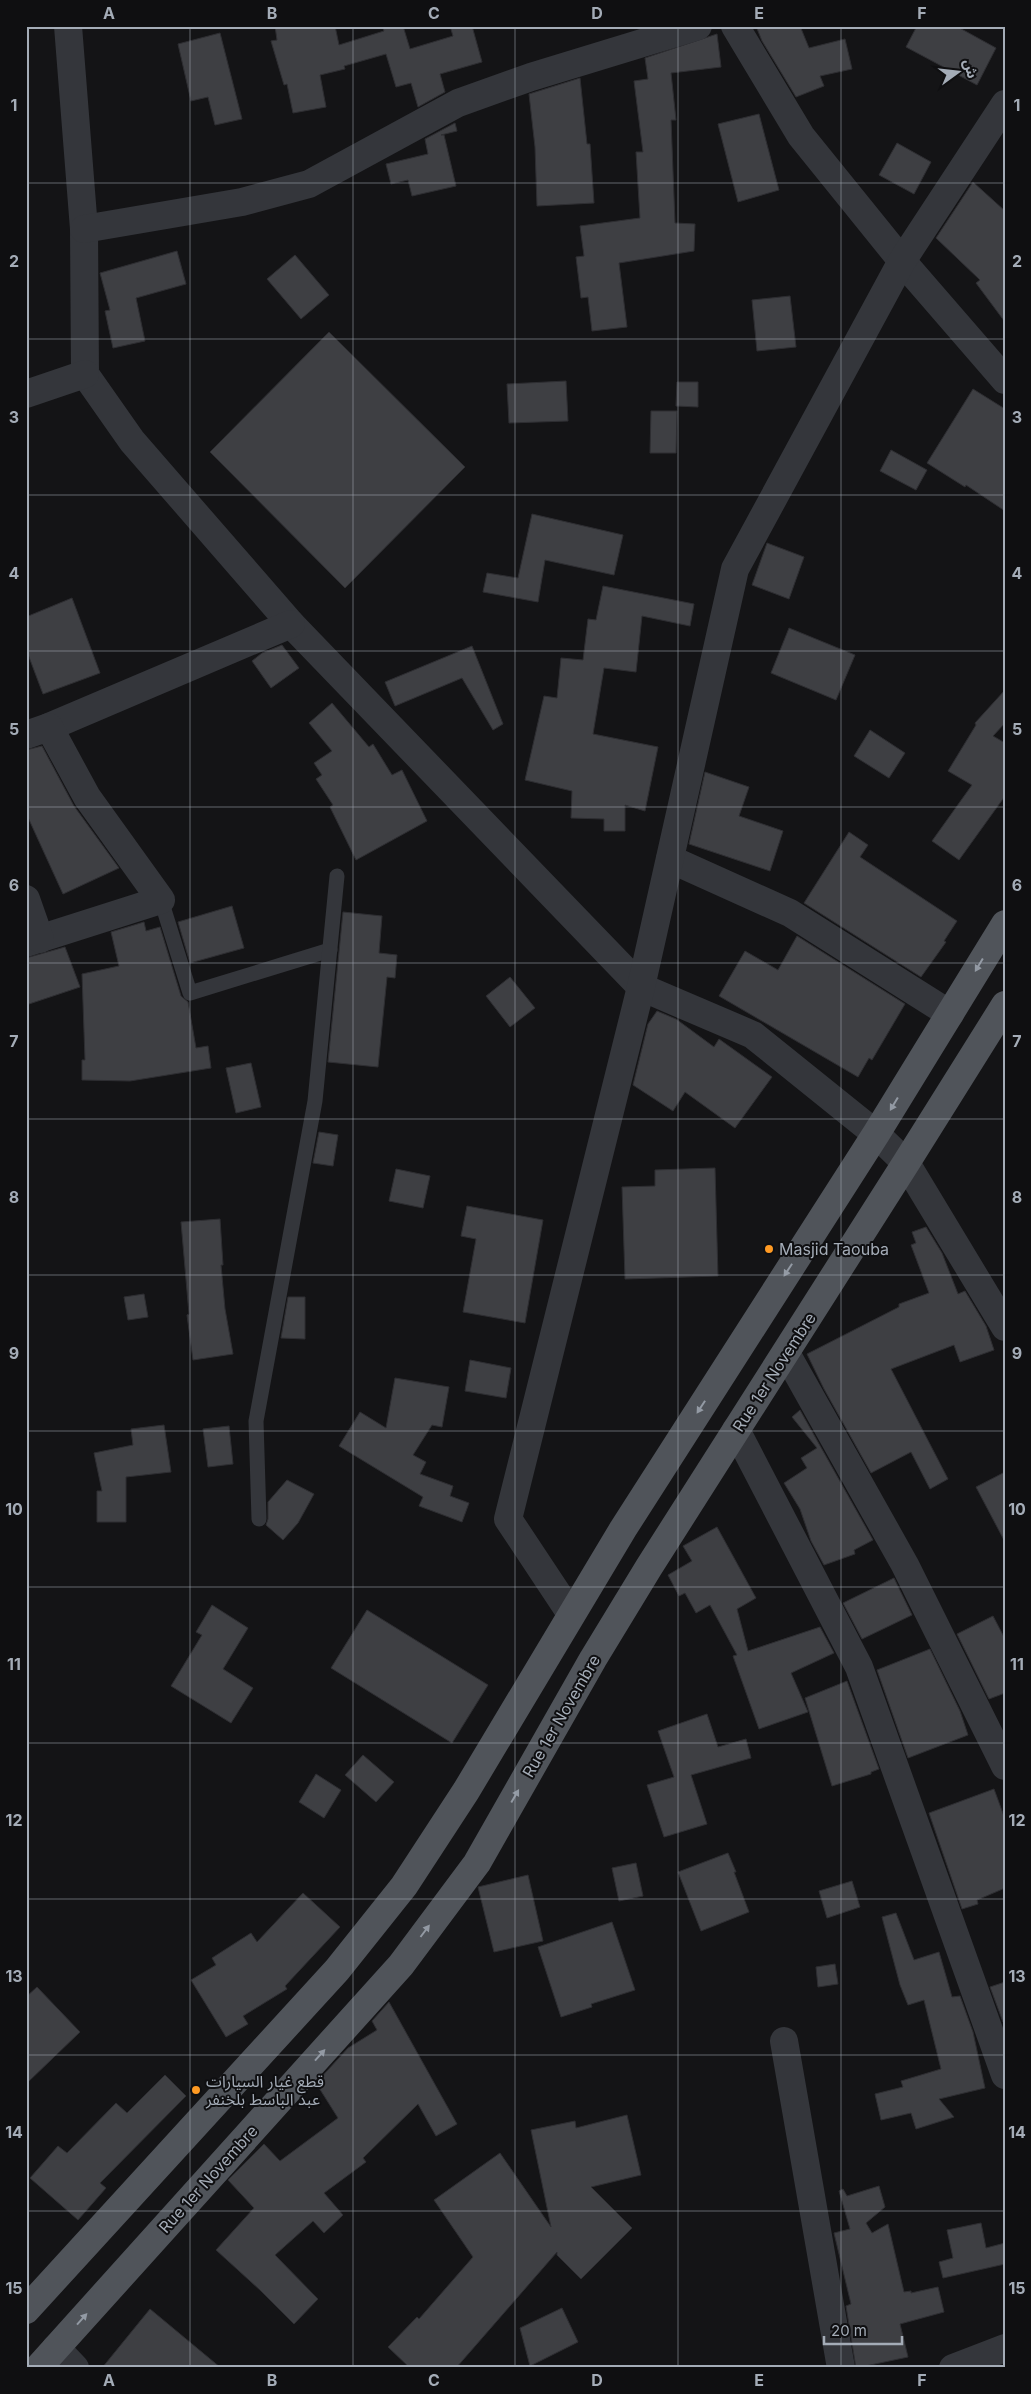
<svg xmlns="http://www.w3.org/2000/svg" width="1031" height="2394" font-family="Inter,'Noto Sans Arabic',sans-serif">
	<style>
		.building { fill: #3e3f43; stroke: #2e2e32 }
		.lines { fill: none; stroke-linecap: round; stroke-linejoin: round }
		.lane { stroke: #34363b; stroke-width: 15 }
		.street { stroke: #34363b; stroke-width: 28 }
		.primary { stroke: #50545a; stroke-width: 28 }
		.oneway { fill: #939aa4 }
		.grid { fill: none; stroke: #a4acb7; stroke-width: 1; stroke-opacity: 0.55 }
		.poi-dot { fill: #ff9a23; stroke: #0f0f11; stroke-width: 2 }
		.labels { text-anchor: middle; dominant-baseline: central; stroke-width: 4; stroke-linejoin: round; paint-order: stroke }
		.poi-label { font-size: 16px; fill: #a4acb7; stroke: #0f0f11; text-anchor: start }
		.street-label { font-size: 16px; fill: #a4acb7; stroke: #0f0f11 }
		.neatline { fill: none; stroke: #a4acb7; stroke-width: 2 }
		.grid-label { font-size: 16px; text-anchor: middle; font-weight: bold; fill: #a4acb7 }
	</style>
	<rect width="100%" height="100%" fill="#141416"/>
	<g class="building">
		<path d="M275,26h60l4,19 45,-14 -2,-5h21l7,23 43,-13 -3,-10h22l10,36 -42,12 5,18 -27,15 -7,-24 -15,4 -10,-33 -42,12 1,3 -25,6 6,32 -33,6 -6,-29 -3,1 -13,-44 6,-1z"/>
		<path d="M756,26h44l9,22 36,-9 7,30 -32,7 4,10 -28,11 -34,-56z"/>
		<path d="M917,26h39l40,22 -19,37 -71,-38z"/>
		<path d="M220,33l22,86 -27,6 -7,-28 -17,4 -13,-57z"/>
		<path d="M717,34l4,33 -50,6 5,47h-5l4,103 20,1 -1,27 -75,12 8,64 -35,4 -4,-34 -7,1 -5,-41 8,-1 -4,-30 60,-8 -4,-66h7l-9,-71 14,-2 -3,-21z"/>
		<path d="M580,78l7,66h3l4,59 -57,3 -2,-59 -6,-53z"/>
		<path d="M759,114l20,76 -41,12 -20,-78z"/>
		<path d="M455,123l2,8 -16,4h3l12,51 -44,10 -4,-16 -17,4 -5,-20 42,-10 -3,-15z"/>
		<path d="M897,143l34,19 -17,32 -35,-19z"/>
		<path d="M973,182l32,29v111l-29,-39 4,-3 -44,-42z"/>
		<path d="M177,251l9,33 -50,14 9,43 -32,7 -8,-37 5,-1 -10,-37z"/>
		<path d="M295,255l34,40 -28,24 -34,-40z"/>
		<path d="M790,296l6,51 -39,4 -5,-51z"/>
		<path d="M329,332l136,135 -120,121 -135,-136z"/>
		<path d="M566,381l2,40 -59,2 -2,-39z"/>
		<path d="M677,382h21v25l-22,-1z"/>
		<path d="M973,389l32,20v102l-39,-26 -1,2 -38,-24z"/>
		<path d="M651,411h26l-1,42h-26z"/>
		<path d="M891,450l36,20 -11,20 -36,-19z"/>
		<path d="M532,514l91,21 -9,40 -69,-15 -7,42 -55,-10 4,-19 31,5z"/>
		<path d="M767,543l37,14 -15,42 -37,-14z"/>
		<path d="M603,586l91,18 -4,22 -48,-10 -6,56 -32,-4 -11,66 65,13 -13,64 -20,-6v26h-21v-12l-33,-1 1,-27 -47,-11 19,-84 13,2 4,-40 22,2 5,-41 8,1z"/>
		<path d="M72,598l28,75 -57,21 -17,-45v-32z"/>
		<path d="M789,628l66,27 -19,45 -65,-27z"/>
		<path d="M282,645l17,23 -28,20 -19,-27 10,-8z"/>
		<path d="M472,646l31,78 -10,6 -31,-52 -67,28 -10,-24z"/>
		<path d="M1005,690v33l-12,13 12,7v53l-46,64 -27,-19 40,-56 -24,-14 28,-46 -1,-2z"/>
		<path d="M332,703l37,44 4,-3 19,31 10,-5 25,51 -71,39 -26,-53 3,-2 -17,-26 6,-4 -8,-12 18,-12 -23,-28z"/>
		<path d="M870,730l35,23 -16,25 -35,-22z"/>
		<path d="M42,746l32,60 45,62 -56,26 -37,-81v-63z"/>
		<path d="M705,772l44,15 -10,29 44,15 -13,40 -81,-27z"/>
		<path d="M849,832l19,13 -8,12 97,64 -13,20 2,1 -25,35 -117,-74z"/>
		<path d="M232,906l12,42 -54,15 -12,-41z"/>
		<path d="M343,912l39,4 -3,37 18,2 -2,23 -8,-1 -9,90 -50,-5z"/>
		<path d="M144,922l2,9 14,-4 21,69 7,6 8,46 12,-2 3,22 -81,13 -48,-1v-20h3l-3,-86 37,-8 -8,-34z"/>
		<path d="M797,936l108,68 -33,56 -3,-2 -11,19 -139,-81 26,-45 33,19z"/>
		<path d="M65,947l15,40 -54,18v-47z"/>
		<path d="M510,977l25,31 -25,19 -24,-31z"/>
		<path d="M657,1011l19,8 38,28 5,-8 53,38 -37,51 -50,-36 -12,19 -40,-26 15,-61z"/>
		<path d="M251,1063l10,44 -25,6 -10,-45z"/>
		<path d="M319,1132l19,3 -5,31 -20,-3z"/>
		<path d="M715,1168l3,108 -93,3 -3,-92 33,-1v-16z"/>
		<path d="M396,1169l34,7 -7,32 -34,-7z"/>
		<path d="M467,1206l76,14 -18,103 -62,-11 13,-73 -15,-3z"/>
		<path d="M220,1219l3,46h-2l4,44 8,45 -40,6 -6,-45 2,-1 -8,-92z"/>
		<path d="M926,1227l16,26 16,41 7,-3 21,35 8,24 -34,12 -6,-17 -63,24 57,110 -18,10 -19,-37 -40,21 -47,-84 -17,-35 92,-47v-3l30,-11 -18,-48 5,-2 -4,-11z"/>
		<path d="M144,1294l4,23 -20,3 -4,-23z"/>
		<path d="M288,1297h17v42l-24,-1z"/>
		<path d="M470,1360l41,8 -5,30 -41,-7z"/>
		<path d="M395,1378l54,9 -7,40 -10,-2 -19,30 13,7 -6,12 33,12 -3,10 19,7 -7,19 -43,-16 4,-9 -84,-51 21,-34 26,16z"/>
		<path d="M800,1410l73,130 -19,10 1,4 -31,11 -13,-24 -11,-32 -16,-26 23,-15 -6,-10 16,-10 -25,-31z"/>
		<path d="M164,1425l7,47 -45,5v45h-29v-31h5l-8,-38 39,-8 -2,-16z"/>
		<path d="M229,1426l4,38 -25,3 -5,-38z"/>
		<path d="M1005,1472v70l-29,-55z"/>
		<path d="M287,1480l27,14 -16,29 -15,17 -17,-15 2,-6v-17z"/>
		<path d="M717,1527l39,71 -19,11 11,42 72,-24 14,26 -43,20 17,39 -49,17 -26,-73 4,-1 -27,-50 -14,8 -11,-20 -6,3 -11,-21 24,-14 -9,-15z"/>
		<path d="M894,1578l18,37 -50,24 -19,-36z"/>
		<path d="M212,1605l36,23 -25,41 30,19 -22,35 -60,-37 31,-51 -6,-3z"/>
		<path d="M367,1610l121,75 -36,58 -121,-75z"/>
		<path d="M993,1616l12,23v54l-16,6 -32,-65z"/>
		<path d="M930,1649l30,62 8,24 -60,23 -31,-88z"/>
		<path d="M847,1681l32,88 -8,3v2l-39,12 -27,-88z"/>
		<path d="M707,1714l11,33 28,-8 5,19 -60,17 16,49 -43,13 -17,-52 27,-8 -16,-46z"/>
		<path d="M363,1755l31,27 -18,20 -31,-27z"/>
		<path d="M316,1774l25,16 -17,28 -25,-16z"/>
		<path d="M994,1789l11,30v69l-28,12 1,4 -16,5 -33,-96z"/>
		<path d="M728,1853l8,19h-2l15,40 -48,19 -23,-59z"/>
		<path d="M636,1863l7,33 -24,5 -7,-33z"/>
		<path d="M528,1875l15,66 -49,11 -16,-65z"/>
		<path d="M852,1881l8,26 -33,11 -8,-27z"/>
		<path d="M303,1893l37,34 -55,59 2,3 -44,27 5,8 -22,13 -35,-57 25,-15 -4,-7 39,-25 6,9z"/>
		<path d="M896,1913l18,47 25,-8 13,45 8,-1 13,36 12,56 -46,11 15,18 -38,12 -5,-16 -30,7 -6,-26 28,-7 -2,-6 40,-12 -17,-69 -16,5 -8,-20 -18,-68z"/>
		<path d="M612,1922l23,68 -44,14 1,3 -31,10 -23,-70z"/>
		<path d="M835,1964l3,20 -20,3 -2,-20z"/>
		<path d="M1005,1982v40h-2l-13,-35z"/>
		<path d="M37,1987l43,45 -54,52v-87z"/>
		<path d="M389,2002l68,122 -21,12 -18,-32 -55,54 3,4 -42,31 19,22 -19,18 -11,-12 -38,34 43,44 -24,25 -33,-33 -45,-41 38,-42 -26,-28 36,-36 16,17 58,-43 -22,-35 32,-35 29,-18 -5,-9z"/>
		<path d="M165,2075l21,21 -86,87 6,5 -28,32 -48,-42 28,-32 9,7 49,-50 11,10z"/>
		<path d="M627,2115l14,60 -50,12 41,41 -51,51 -24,-24v-3l-101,116h-46l-22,-21 29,-30 2,2 54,-62 -39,-57 66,-47 51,74 -20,-97 44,-9 1,7z"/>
		<path d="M879,2186l6,21 -19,16 6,10 16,-9 16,68 7,-1v2l27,-6 6,25 -44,12 8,33 -52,11 -10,-62 5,-2 -17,-71 16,-4 -11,-38 4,-2 4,7z"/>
		<path d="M981,2223l5,25 19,-5v21l-62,14 -4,-16 14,-4 -6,-28z"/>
		<path d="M562,2308l16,34 -48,24 -10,-38z"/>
		<path d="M150,2309l71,59h-119z"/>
	</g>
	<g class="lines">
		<g class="lane">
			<path d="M161,900l29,93 140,-43"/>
			<path d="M259,1519l-3,-98 59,-320 22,-225"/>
		</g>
		<g class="street">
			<path d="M68,26l16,203 1,145 47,67 159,183 350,363 112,48 123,99 30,29 99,164"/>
			<path d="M735,26l66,110 101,125 103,119"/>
			<path d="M84,229l158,-27 67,-18 149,-81 73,-26 167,-51"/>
			<path d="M26,394l59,-20"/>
			<path d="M49,727l242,-103"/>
			<path d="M26,735l23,-8 38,70 74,103 -135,43"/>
			<path d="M670,859l120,54 160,101"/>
			<path d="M26,899l14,40"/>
			<path d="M786,1353l119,212 100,201"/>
			<path d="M736,1430l123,237 146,408"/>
			<path d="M571,1614l-63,-95 133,-532 94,-418 167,-308 103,-157"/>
			<path d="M784,2041l57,327"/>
			<path d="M56,2348l19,20"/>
			<path d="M953,2368l52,-20"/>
		</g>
		<g class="primary">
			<path d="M26,2310l311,-340 67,-84 62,-95 157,-262 253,-395 129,-210"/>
			<path d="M38,2368l363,-403 76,-102 116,-204 56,-92 257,-404 99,-158"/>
		</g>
	</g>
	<defs><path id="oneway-solid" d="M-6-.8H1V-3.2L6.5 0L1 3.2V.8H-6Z" transform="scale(1.25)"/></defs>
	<g class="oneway">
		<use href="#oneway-solid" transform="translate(979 965) rotate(121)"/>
		<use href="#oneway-solid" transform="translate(894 1104) rotate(121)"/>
		<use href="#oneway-solid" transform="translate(788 1270) rotate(123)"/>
		<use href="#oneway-solid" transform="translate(701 1407) rotate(123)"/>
		<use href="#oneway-solid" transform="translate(515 1796) rotate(-60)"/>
		<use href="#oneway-solid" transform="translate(425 1931) rotate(-53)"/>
		<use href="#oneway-solid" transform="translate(320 2055) rotate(-48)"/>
		<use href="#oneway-solid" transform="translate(82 2319) rotate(-48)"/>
	</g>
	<path class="grid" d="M190,26v2342M353,26v2342M515,26v2342M678,26v2342M841,26v2342M26,183h979M26,339h979M26,495h979M26,651h979M26,807h979M26,963h979M26,1119h979M26,1275h979M26,1431h979M26,1587h979M26,1743h979M26,1899h979M26,2055h979M26,2211h979"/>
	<g class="poi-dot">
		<circle cx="769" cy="1249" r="5"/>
		<circle cx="196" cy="2090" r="5"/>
	</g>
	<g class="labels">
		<g class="poi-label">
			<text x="779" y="1249">Masjid Taouba</text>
			<text x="206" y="2081">قطع غيار السيارات<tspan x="206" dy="18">عبد الباسط بلخنفر</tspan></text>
		</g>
		<g class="street-label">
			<text transform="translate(774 1372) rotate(-57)">Rue 1er Novembre</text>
			<text transform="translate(561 1716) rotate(-60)">Rue 1er Novembre</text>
			<text transform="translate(208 2179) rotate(-48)">Rue 1er Novembre</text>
		</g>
	</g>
	<rect width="1031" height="2394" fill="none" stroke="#0f0f11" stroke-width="55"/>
	<g transform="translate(958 72) rotate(75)" stroke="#0f0f11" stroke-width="4" paint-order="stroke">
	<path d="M0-4L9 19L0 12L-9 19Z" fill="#a4acb7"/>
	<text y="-8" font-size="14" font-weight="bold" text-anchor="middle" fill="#a4acb7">ش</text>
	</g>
	<path d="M824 2336v8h78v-8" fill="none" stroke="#a4acb7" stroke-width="2.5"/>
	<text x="831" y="2336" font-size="15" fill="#a4acb7" stroke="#0f0f11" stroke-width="4" paint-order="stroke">20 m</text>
	<rect x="28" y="28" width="976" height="2338" class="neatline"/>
	<g class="grid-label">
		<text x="109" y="19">A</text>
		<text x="272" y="19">B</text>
		<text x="434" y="19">C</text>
		<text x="597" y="19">D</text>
		<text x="759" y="19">E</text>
		<text x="922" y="19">F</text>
		<text x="14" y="111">1</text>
		<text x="1017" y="111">1</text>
		<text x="14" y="267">2</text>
		<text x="1017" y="267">2</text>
		<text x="14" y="423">3</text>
		<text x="1017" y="423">3</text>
		<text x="14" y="579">4</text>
		<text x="1017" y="579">4</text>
		<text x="14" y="735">5</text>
		<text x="1017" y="735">5</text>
		<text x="14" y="891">6</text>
		<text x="1017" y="891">6</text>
		<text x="14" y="1047">7</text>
		<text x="1017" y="1047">7</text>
		<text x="14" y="1203">8</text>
		<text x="1017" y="1203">8</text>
		<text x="14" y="1359">9</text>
		<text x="1017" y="1359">9</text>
		<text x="14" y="1515">10</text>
		<text x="1017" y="1515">10</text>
		<text x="14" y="1670">11</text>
		<text x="1017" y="1670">11</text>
		<text x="14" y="1826">12</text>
		<text x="1017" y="1826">12</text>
		<text x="14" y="1982">13</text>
		<text x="1017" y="1982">13</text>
		<text x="14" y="2138">14</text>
		<text x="1017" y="2138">14</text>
		<text x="14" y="2294">15</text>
		<text x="1017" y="2294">15</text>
		<text x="109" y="2386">A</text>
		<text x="272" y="2386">B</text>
		<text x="434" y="2386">C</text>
		<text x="597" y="2386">D</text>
		<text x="759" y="2386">E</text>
		<text x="922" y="2386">F</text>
	</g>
</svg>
